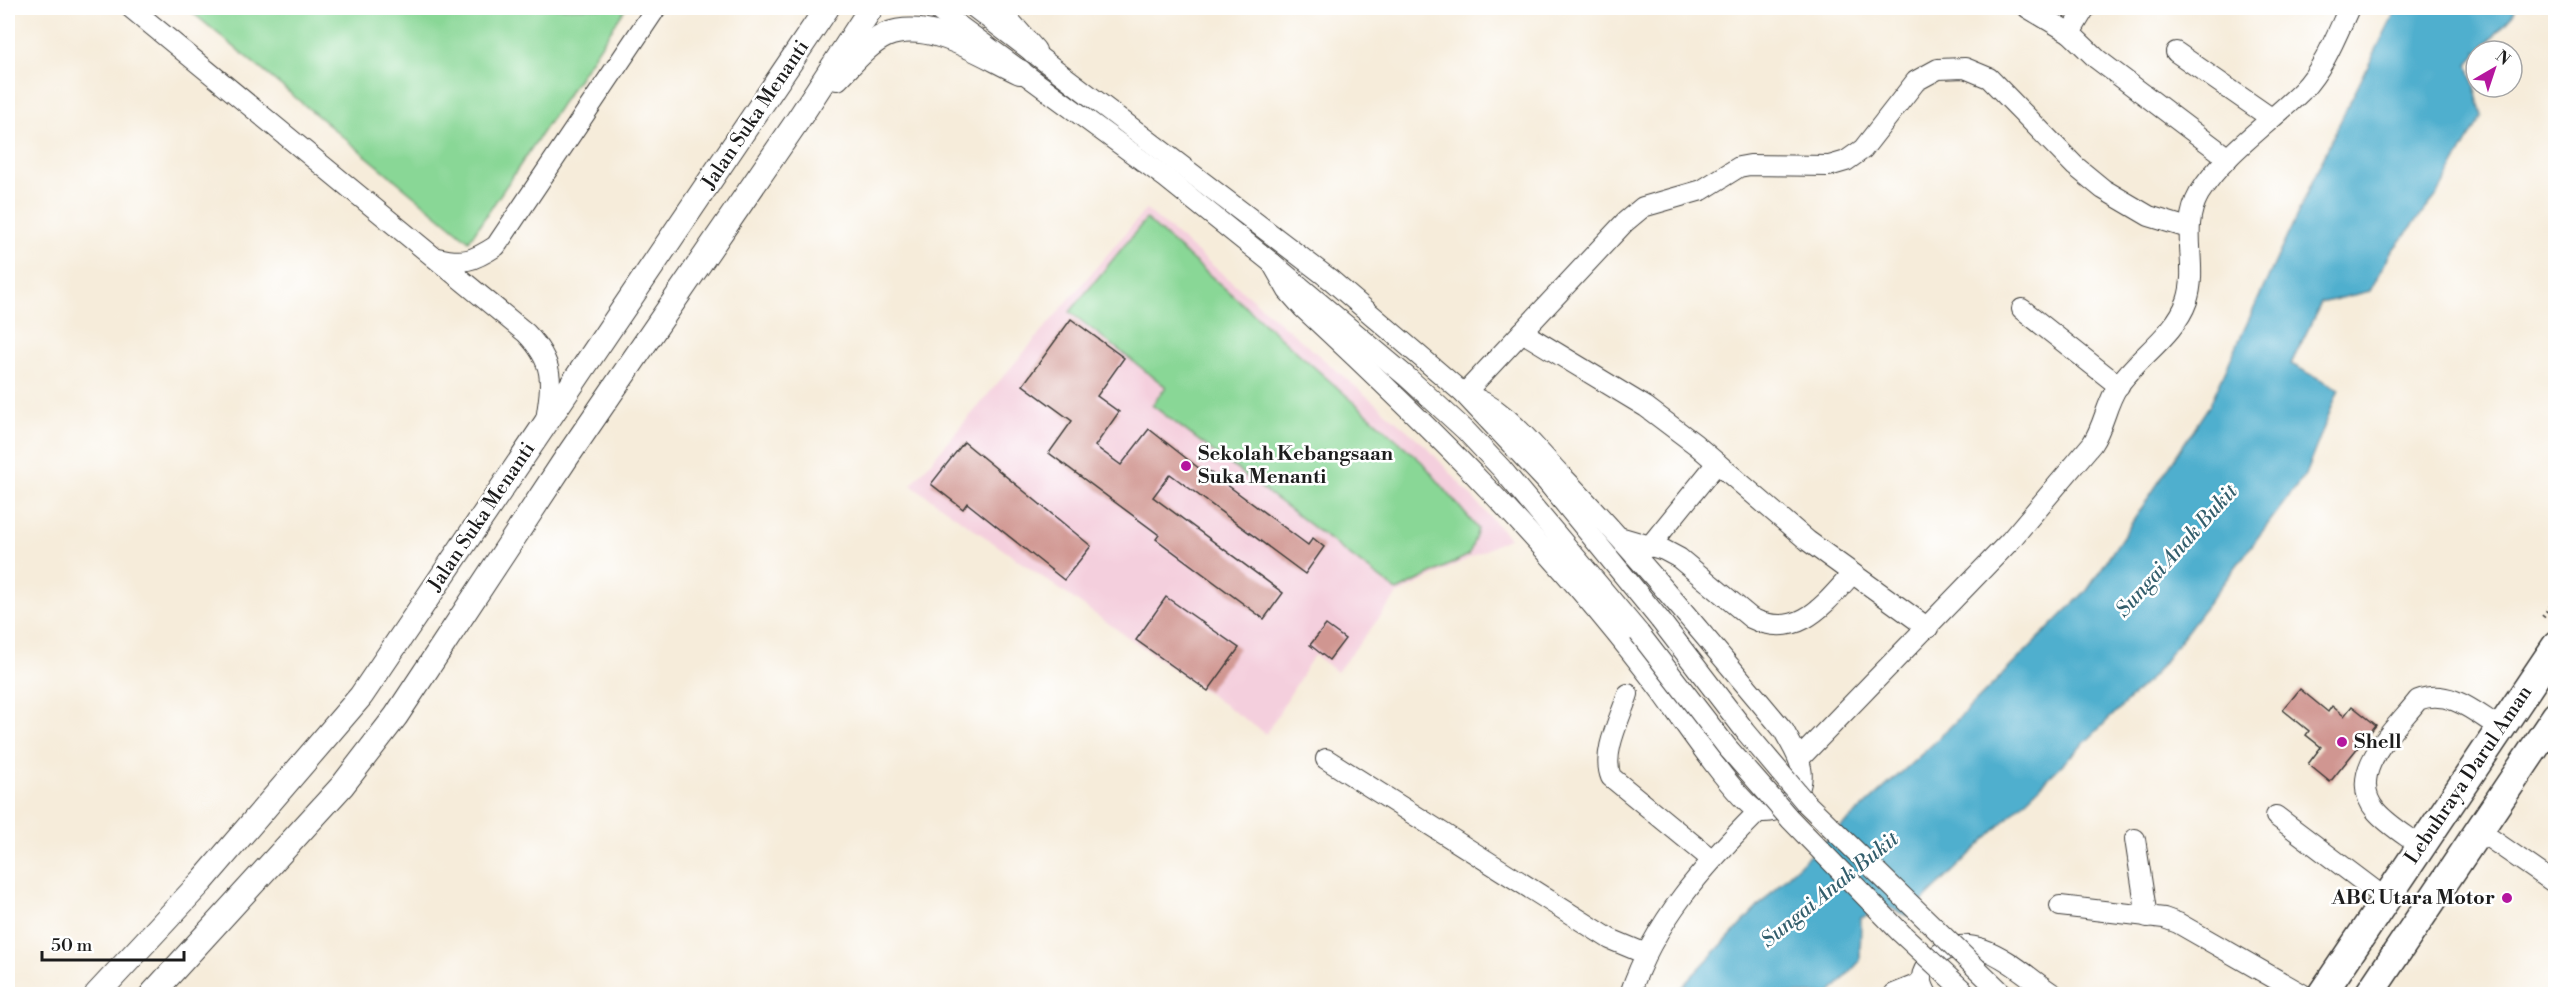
<svg xmlns="http://www.w3.org/2000/svg" width="2563" height="1002" font-family="'Libre Bodoni',serif">
	<style>
		.built { fill: #f4cfdd }
		.green { fill: #89d796; stroke: #527a59; stroke-width: 1.5 }
		.water { fill: #4fafce; stroke: #366675; stroke-width: 1.5 }
		.building { fill: #d09691 }
		.lines { fill: none; stroke-linecap: round; stroke-linejoin: round }
		.minor-casing { stroke: #3d3b38; stroke-width: 22 }
		.major-casing { stroke: #3d3b38; stroke-width: 26 }
		.highway-casing { stroke: #3d3b38; stroke-width: 31 }
		.path { stroke: #3d3b38; stroke-width: 4; stroke-dasharray: 1.5 4.5; stroke-linecap: butt }
		.minor { stroke: #fff; stroke-width: 20 }
		.major { stroke: #fff; stroke-width: 24 }
		.highway { stroke: #fff; stroke-width: 28 }
		.minor-bridge-casing { stroke: #3d3b38; stroke-width: 22; stroke-linecap: butt }
		.minor-bridge { stroke: #fff; stroke-width: 20 }
		.poi-dot { fill: #b5179e; stroke: #fff; stroke-width: 2 }
		.labels { text-anchor: middle; dominant-baseline: central; stroke-width: 5; stroke-linejoin: round; paint-order: stroke }
		.street-label { font-size: 20px; fill: #1c1c1c; stroke: #fff }
		.poi-label { font-size: 20px; font-weight: bold; fill: #1c1c1c; stroke: #fff; text-anchor: start }
		.water-label { font-size: 21px; font-style: italic; fill: #335e6c; stroke: #fff }
	</style>
	<rect width="100%" height="100%" fill="#fff"/>
	<filter id="ink" filterUnits="userSpaceOnUse"><feTurbulence type="fractalNoise" baseFrequency=".0167" numOctaves="2"/><feDisplacementMap in="SourceGraphic" scale="12" xChannelSelector="R" yChannelSelector="G"/><feConvolveMatrix kernelMatrix="1 2 1 2 8 2 1 2 1" color-interpolation-filters="sRGB"/></filter>
	<filter id="wash" filterUnits="userSpaceOnUse"><feTurbulence type="fractalNoise" baseFrequency=".008" numOctaves="4" result="noise"/><feDisplacementMap in="SourceGraphic" scale="24" xChannelSelector="R" yChannelSelector="G"/><feGaussianBlur stdDeviation="1.35" result="paint"/><feColorMatrix in="noise" values="0 0 0 0 0 0 0 0 0 0 0 0 0 0 0 0 0 1.4 0 .05"/><feComposite in="paint" operator="in"/></filter>
	<g filter="url(#wash)">
		<rect width="100%" height="100%" fill="#f6ecda"/>
		<path class="built" d="M1146,209l281,238 82,91 -112,57 -60,77 -23,-17 -48,79 -355,-249z"/>
		<g class="green">
			<path d="M187,8h439l-157,233z"/>
			<path d="M1146,219l276,243 56,67 -9,26 -72,36 -245,-186 14,-18 -96,-75z"/>
		</g>
		<path class="water" d="M2397,8h119l-3,7 -33,36h-4v4l-8,9 14,52 -44,78 -47,58 -21,39 -49,12 -30,61 48,25 -34,86 -151,200 -247,241 -19,-9 -27,11 -1,43 -30,33h-155l114,-120 145,-131 154,-154 121,-183 127,-276z"/>
		<g id="blocks">
			<g class="building">
				<path d="M1071,319l53,39 -27,38 22,16 -24,34 26,19 28,-36 56,44 2,-3 101,75 5,-7 11,9 -19,27 -135,-100 -17,23 130,96 -19,26 -108,-80 3,-4 -110,-82 23,-32 -49,-36z"/>
				<path d="M964,442l127,104 -27,34 -97,-77 -4,6 -32,-25z"/>
				<path d="M1166,597l73,51 -31,43 -72,-51z"/>
				<path d="M1326,625l19,14 -16,21 -19,-15z"/>
				<path d="M2300,689l28,23 4,-6 12,10 8,-10 24,19 -46,57 -22,-18 13,-17 -15,-12 3,-4 -26,-21z"/>
			</g>
		</g>
	</g>
	<g filter="url(#ink)">
		<use href="#blocks" fill-opacity="0" stroke="#3d3b38" stroke-width="1.5"/>
		<g class="lines">
			<defs>
				<g id="minor">
					<path d="M131,8l395,325c29,30 26,48 20,87"/>
					<path d="M935,8l231,170 106,85 135,114 58,53 36,38 138,165"/>
					<path d="M975,8l356,272 133,114 83,88 113,138"/>
					<path d="M2028,8l42,25"/>
					<path d="M2085,8l-15,25 27,26 131,99"/>
					<path d="M2176,52l95,66"/>
					<path d="M437,258c27,6 36,3 59,-12l160,-238"/>
					<path d="M1272,263l16,28 15,17c129,120 255,245 361,387 15,20 79,116 98,117 24,1 44,-20 39,-44 -2,-13 -11,-25 -17,-37 -73,-87 -145,-175 -224,-257 -28,-29 -56,-69 -96,-80l161,-172 18,-15 59,-17 37,-23 11,-2 79,1 17,-5 17,-12 53,-68 22,-12 27,-1 24,10 86,88 28,23 46,27 39,12"/>
					<path d="M2022,309l97,77"/>
					<path d="M1522,332l124,75 49,37 113,97 120,87"/>
					<path d="M1623,538l41,12 15,8 72,60c47,23 73,-13 101,-44"/>
					<path d="M1649,547l68,-84"/>
					<path d="M1628,694c-7,23 -27,59 -17,83l100,82"/>
					<path d="M1326,759l284,180 36,15"/>
					<path d="M1799,759l211,-218 82,-97c12,-18 14,-40 26,-58 20,-29 57,-51 69,-85 12,-36 -8,-72 12,-107 26,-42 69,-69 103,-103 22,-23 34,-55 47,-83"/>
					<path d="M2276,816l110,83"/>
					<path d="M2478,830l78,54"/>
					<path d="M2135,839l12,78"/>
					<path d="M2420,846c-13,-10 -32,-21 -44,-35 -32,-38 19,-81 42,-111 31,-12 57,12 82,28"/>
					<path d="M2060,906l104,12 14,5 124,71"/>
					<path d="M1630,994c24,-73 75,-129 128,-182"/>
					<path d="M1894,994l27,-11"/>
					<path d="M1927,994c-7,-12 -8,-21 4,-33 40,-41 88,11 122,33"/>
				</g>
				<g id="major">
					<path d="M996,8l38,43"/>
					<path d="M837,78c14,-14 31,-35 49,-43 44,-17 95,19 134,37"/>
					<path d="M97,994l106,-114 158,-184 466,-688"/>
					<path d="M152,994l190,-208 54,-70 171,-259 231,-337 73,-112"/>
				</g>
				<g id="highway">
					<path d="M2322,994l234,-348"/>
					<path d="M2369,994l187,-278"/>
				</g>
			</defs>
			<use href="#minor" class="minor-casing"/>
			<use href="#major" class="major-casing"/>
			<use href="#highway" class="highway-casing"/>
			<path class="path" d="M2543,617l13,-18"/>
			<use href="#minor" class="minor"/>
			<use href="#major" class="major"/>
			<use href="#highway" class="highway"/>
			<defs>
				<g id="minor-bridge">
					<path d="M1660,620l86,112 59,70 198,192"/>
					<path d="M1639,633l88,114 63,72 111,114 66,61"/>
				</g>
			</defs>
			<use href="#minor-bridge" class="minor-bridge-casing"/>
			<use href="#minor-bridge" class="minor-bridge"/>
		</g>
	</g>
	<g class="poi-dot">
		<circle cx="1186" cy="466" r="6"/>
		<circle cx="2342" cy="742" r="6"/>
		<circle cx="2507" cy="898" r="6"/>
	</g>
	<g class="labels">
		<g class="street-label">
			<text transform="translate(756 115) rotate(-56)">Jalan Suka Menanti</text>
			<text transform="translate(482 517) rotate(-56)">Jalan Suka Menanti</text>
			<text transform="translate(2469 775) rotate(-56)">Lebuhraya Darul Aman</text>
		</g>
		<g class="poi-label">
			<text x="1198" y="454">Sekolah Kebangsaan<tspan x="1198" dy="23">Suka Menanti</tspan></text>
			<text x="2354" y="742">Shell</text>
			<text x="2495" y="898" text-anchor="end">ABC Utara Motor</text>
		</g>
		<g class="water-label">
			<text transform="translate(2177 551) rotate(-48)">Sungai Anak Bukit</text>
			<text transform="translate(1830 890) rotate(-39)">Sungai Anak Bukit</text>
		</g>
	</g>
	<rect width="2563" height="1002" fill="none" stroke="#fff" stroke-width="30"/>
	<g transform="translate(2494 69) rotate(39)"><circle r="28" fill="#ffffff" stroke="#a4a4a4" stroke-width="1.5"/>
	<path d="M0-4.5L10 22L0 15L-10 22Z" fill="#b5179e"/>
	<text y="-9" font-size="16" font-weight="bold" text-anchor="middle" fill="#1c1c1c">N</text>
	</g>
	<path d="M42 951v9h142v-9" fill="none" stroke="#1c1c1c" stroke-width="3"/>
	<text x="51" y="951" font-size="18" fill="#1c1c1c" stroke="#ffffff" stroke-width="4.5" paint-order="stroke">50 m</text>
</svg>
